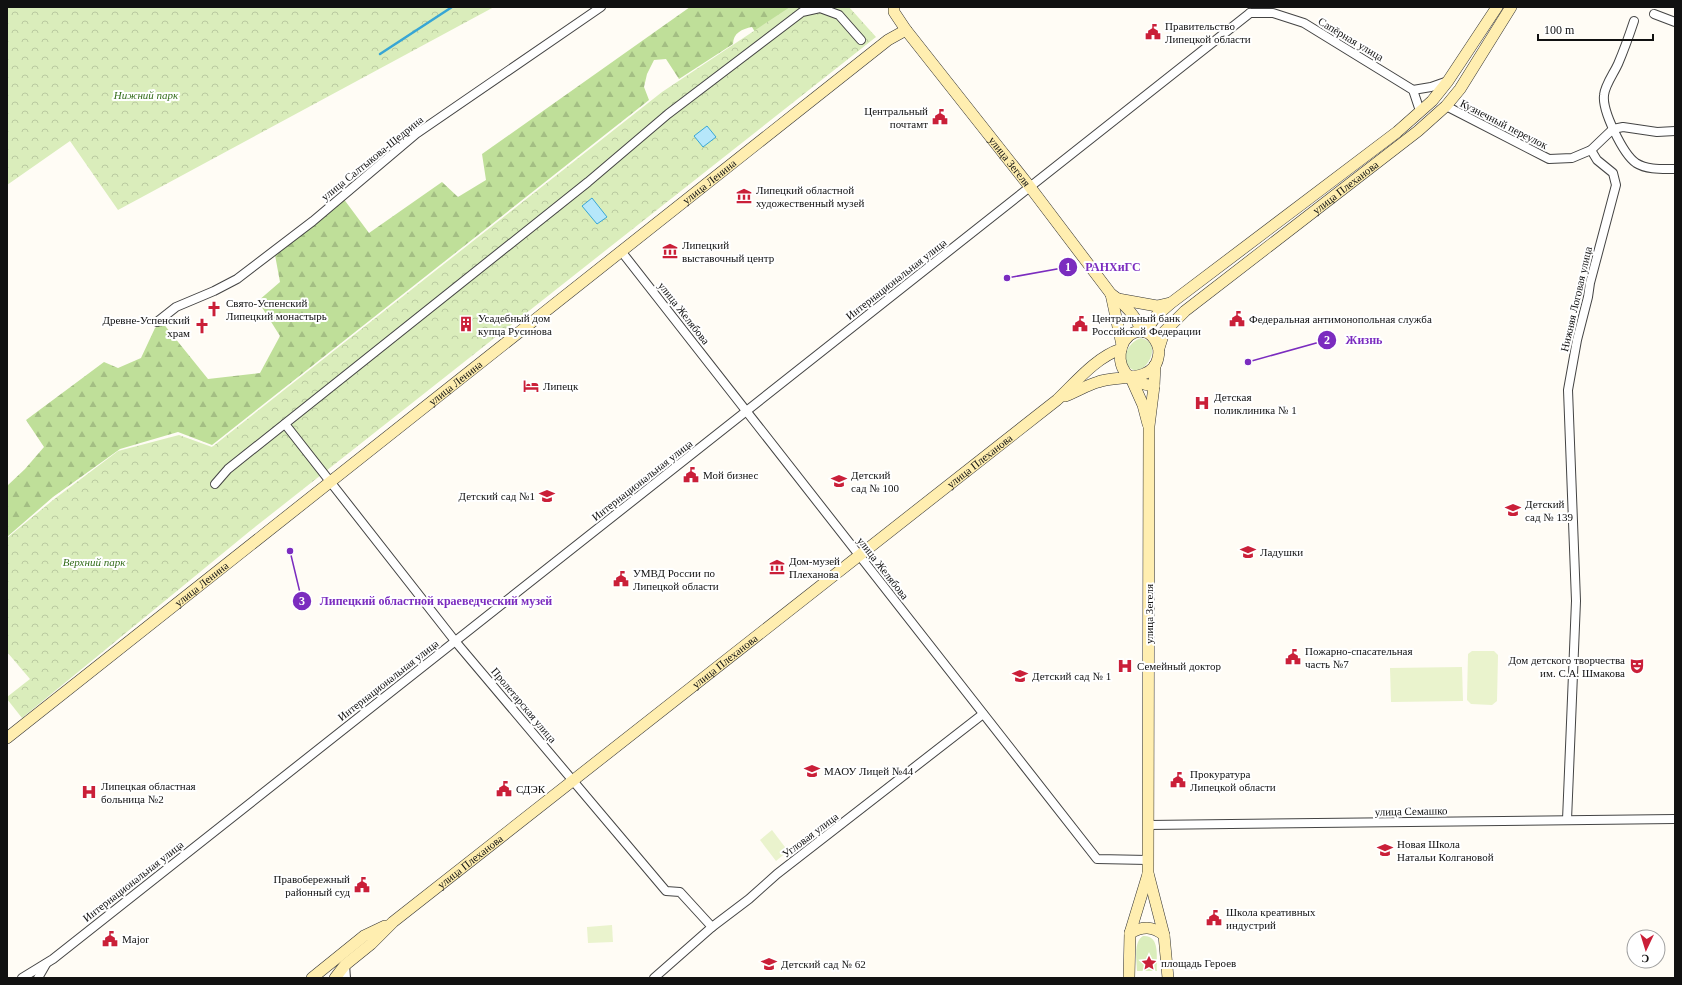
<svg xmlns="http://www.w3.org/2000/svg" width="1682" height="985" font-family="'Times New Roman',serif">
	<style>
		.grass { fill: #daedbb }
		.forest { fill: url(#forest-firs) }
		.park { fill: url(#park-crowns) }
		.pitch { fill: #eaf3cd }
		.water { fill: #b6e7fa; stroke: #38a6d5 }
		.lines { fill: none; stroke-linecap: round; stroke-linejoin: round }
		.stream { stroke: #38a6d5; stroke-width: 2.5 }
		.street-casing { stroke: #444; stroke-width: 10 }
		.secondary-casing { stroke: #333; stroke-width: 12 }
		.street { stroke: #fff; stroke-width: 8 }
		.secondary { stroke: #ffeeb0; stroke-width: 11 }
		.labels { text-anchor: middle; dominant-baseline: central; stroke-width: 4; stroke-linejoin: round; paint-order: stroke }
		.poi-label { font-size: 11px; fill: #111; stroke: #fff; text-anchor: start }
		.street-label { font-size: 11px; fill: #111; stroke: #fff }
		.park-label { font-size: 11px; font-style: italic; fill: #356e1c; stroke: #fff }
		.leader { fill: none; stroke: #7b2cbf; stroke-width: 1.5 }
		.callout-dot { fill: #7b2cbf; stroke: #fff; stroke-width: 1.5 }
		.mark-label { font-size: 12px; text-anchor: middle; font-weight: bold; fill: #fff }
		.callout-label { font-size: 12px; text-anchor: middle; font-weight: bold; fill: #7b2cbf; stroke: #fff; stroke-width: 4; stroke-linejoin: round; paint-order: stroke }
	</style>
	<defs>
		<pattern id="forest-firs" width="22" height="20" patternUnits="userSpaceOnUse"><rect width="22" height="20" fill="#bfdf99"/><path d="M5 1l3.5 6h-7zM16 11l3.5 6h-7z" fill="#a3be83"/></pattern>
		<pattern id="park-crowns" width="20" height="18" patternUnits="userSpaceOnUse"><rect width="20" height="18" fill="#daedbb"/><path d="M2 6a3 3 0 1 1 6 0M12 15a3 3 0 1 1 6 0" fill="none" stroke="#bacaa0"/></pattern>
	</defs>
	<rect width="100%" height="100%" fill="#fffcf5"/>
	<g class="grass">
		<path d="M1141,338c26,6 0,45 -13,28 -8,-11 3,-25 13,-28z"/>
		<path d="M1143,936c18,-1 13,22 14,35h-20c0,-10 -4,-29 6,-35z"/>
	</g>
	<path class="forest" d="M690,7h101l-36,25 -3,-5c-10,2 -19,6 -19,17l-54,35 -13,-20 -12,1 -7,14 -3,13 5,13 -437,345 -34,-13 -58,17 -67,48 -46,40v-51l18,-17 19,-22 -18,-27 78,-58 14,6 23,-10 14,-30 7,-6 46,57 52,-6 20,-37 -22,-35 22,-19 -5,-27 68,-57 26,35 73,-51 16,15 28,-17 -4,-26z"/>
	<g class="park">
		<path d="M7,7h487l-376,203 -48,-69 -63,44z"/>
		<path d="M790,7h59l27,30 -626,494 -228,187 -15,-19v-2l23,-18 -23,-27v-114l46,-38 65,-49 61,-16 33,12 450,-355z"/>
	</g>
	<g class="pitch">
		<path d="M1472,651h22l4,4 -1,46 -5,4 -21,-1 -4,-4 1,-46z"/>
		<path d="M1462,667l1,34 -72,1 -1,-34z"/>
		<path d="M772,830l16,21 -12,10 -16,-21z"/>
		<path d="M612,925l1,17 -25,1 -1,-16z"/>
	</g>
	<g class="water">
		<path d="M707,126l9,11 -13,10 -9,-11z"/>
		<path d="M592,198l15,19 -10,7 -15,-18z"/>
	</g>
	<g class="lines">
		<path class="stream" d="M380,54l72,-47"/>
		<defs>
			<g id="street">
				<path d="M1250,13h23l31,10 109,67 7,21"/>
				<path d="M1654,14l21,8"/>
				<path d="M1634,21c-5,15 -10,29 -16,43 -4,9 -13,21 -14,31 -2,16 19,59 32,68 11,7 26,6 39,6"/>
				<path d="M1413,90l18,-3 17,-6"/>
				<path d="M1446,106l103,53 23,-1 19,-8 22,-21"/>
				<path d="M1613,129l10,-2 34,5 18,-1"/>
				<path d="M621,251l476,608 51,1"/>
				<path d="M157,322l19,-15 38,-16 23,-12 76,-58 103,-87 185,-127"/>
				<path d="M285,424l170,217 211,250 14,1 32,35"/>
				<path d="M215,484l13,-15 360,-287 80,-68 134,-102 18,-4 19,7 22,25"/>
				<path d="M1567,820l9,-219 -8,-211 9,-50 11,-43 2,-14 26,-98 -3,-12 -16,-13 -6,-10"/>
				<path d="M1148,825l527,-6"/>
				<path d="M345,965l1,13"/>
				<path d="M22,978l31,-19 1197,-946"/>
				<path d="M38,978l8,-14"/>
				<path d="M654,978l58,-51 37,-28 28,-25 206,-160"/>
			</g>
			<g id="secondary">
				<path id="s1" d="M894,7v5l12,18 124,157 81,107c13,9 25,23 31,37"/>
				<path d="M1111,294l11,51"/>
				<path d="M1118,299l39,7 13,-3"/>
				<path d="M1145,332l11,-16 15,-13 226,-171 35,-31 16,-20 49,-74"/>
				<path id="s2" d="M1159,348l5,-16 21,-21 233,-180 28,-25 14,-17 51,-82"/>
				<path d="M1155,365l-1,21 -5,40 -1,447 16,62 4,43"/>
				<path d="M1130,376l13,29 5,19"/>
				<path d="M1065,396c11,-4 22,-11 33,-14 19,-7 55,1 60,-24 2,-7 1,-12 -3,-18 -3,-5 -8,-9 -15,-9 -19,2 -25,27 -15,41 6,9 19,13 29,14"/>
				<path id="s3" d="M7,738l809,-641 72,-57 18,-10"/>
				<path d="M1130,933c13,-7 22,-7 34,2"/>
				<path d="M312,978l52,-42 21,-10"/>
				<path id="s4" d="M335,978l10,-13 26,-21 22,-22 664,-522c18,-17 39,-43 64,-51"/>
				<path d="M1129,978l1,-45 18,-59"/>
			</g>
		</defs>
		<use href="#street" class="street-casing"/>
		<use href="#secondary" class="secondary-casing"/>
		<use href="#street" class="street"/>
		<use href="#secondary" class="secondary"/>
	</g>
	<defs>
		<symbol id="civic-bare" viewBox="-9 -9 18 18"><path d="M-.6-6.5H3V-4.5H.6V-3L4-1V1h2V6H-6V1h2V-1L-.6-3ZM-1.2 2.5V6h2.4V2.5Z" fill="#ca1f38" stroke="#fff" stroke-width="2.5" paint-order="stroke"/></symbol>
		<symbol id="museum-bare" viewBox="-9 -9 18 18"><path d="M0-6L6-3V-2H-6V-3ZM-5-1h2V3h-2ZM-1-1h2V3h-2ZM3-1h2V3H3ZM-6 4H6V6H-6Z" fill="#ca1f38" stroke="#fff" stroke-width="2.5" paint-order="stroke"/></symbol>
		<symbol id="church-bare" viewBox="-9 -9 18 18"><path d="M-1.2-6h2.4v3.5h3.3v2.4h-3.3V6h-2.4V-.1h-3.3v-2.4h3.3Z" fill="#ca1f38" stroke="#fff" stroke-width="2.5" paint-order="stroke"/></symbol>
		<symbol id="building-bare" viewBox="-9 -9 18 18"><path d="M-4-6H4V6H1V3H-1V6H-4ZM-2.5-4.3h1.7v1.8h-1.7ZM.8-4.3h1.7v1.8H.8ZM-2.5-1h1.7V.8h-1.7ZM.8-1h1.7V.8H.8Z" fill="#ca1f38" stroke="#fff" stroke-width="2.5" paint-order="stroke"/></symbol>
		<symbol id="hotel-bare" viewBox="-9 -9 18 18"><path d="M-6-4.5h1.5V1H6V5H4.5V3h-9V5H-6ZM-4 0a1.8 1.8 0 1 1 3.6 0ZM.5 0V-2.5h3Q6-2.5 6 0Z" fill="#ca1f38" stroke="#fff" stroke-width="2.5" paint-order="stroke"/></symbol>
		<symbol id="hospital-bare" viewBox="-9 -9 18 18"><path d="M-5-5h3v3.5h4V-5h3V5h-3V1.5h-4V5h-3Z" fill="#ca1f38" stroke="#fff" stroke-width="2.5" paint-order="stroke"/></symbol>
		<symbol id="school-bare" viewBox="-9 -9 18 18"><path d="M0-5L7-2L0 1L-7-2ZM-4 1L0 2.5L4 1V4Q0 6-4 4Z" fill="#ca1f38" stroke="#fff" stroke-width="2.5" paint-order="stroke"/></symbol>
		<symbol id="theatre-bare" viewBox="-9 -9 18 18"><path d="M-5-5.5Q0-4 5-5.5V0Q5 5 0 6Q-5 5-5 0ZM-3.3-2.5H-1v1.5H-3.3ZM1-2.5H3.3v1.5H1ZM-2.8 1Q0 5.5 2.8 1Z" fill="#ca1f38" stroke="#fff" stroke-width="2.5" paint-order="stroke"/></symbol>
		<symbol id="sight-bare" viewBox="-9 -9 18 18"><path d="M0-6L1.8-2.2L6-1.7L2.9 1.2L3.7 5.4L0 3.3L-3.7 5.4L-2.9 1.2L-6-1.7L-1.8-2.2Z" fill="#ca1f38" stroke="#fff" stroke-width="2.5" paint-order="stroke"/></symbol>
	</defs>
	<g fill-rule="evenodd">
		<use href="#civic-bare" x="1142" y="21" width="22" height="22"/>
		<use href="#civic-bare" x="929" y="106" width="22" height="22"/>
		<use href="#museum-bare" x="733" y="185" width="22" height="22"/>
		<use href="#museum-bare" x="659" y="240" width="22" height="22"/>
		<use href="#church-bare" x="203" y="298" width="22" height="22"/>
		<use href="#civic-bare" x="1226" y="308" width="22" height="22"/>
		<use href="#building-bare" x="455" y="313" width="22" height="22"/>
		<use href="#civic-bare" x="1069" y="313" width="22" height="22"/>
		<use href="#church-bare" x="191" y="315" width="22" height="22"/>
		<use href="#hotel-bare" x="520" y="375" width="22" height="22"/>
		<use href="#hospital-bare" x="1191" y="392" width="22" height="22"/>
		<use href="#civic-bare" x="680" y="464" width="22" height="22"/>
		<use href="#school-bare" x="828" y="470" width="22" height="22"/>
		<use href="#school-bare" x="536" y="485" width="22" height="22"/>
		<use href="#school-bare" x="1502" y="499" width="22" height="22"/>
		<use href="#school-bare" x="1237" y="541" width="22" height="22"/>
		<use href="#museum-bare" x="766" y="556" width="22" height="22"/>
		<use href="#civic-bare" x="610" y="568" width="22" height="22"/>
		<use href="#civic-bare" x="1282" y="646" width="22" height="22"/>
		<use href="#hospital-bare" x="1114" y="655" width="22" height="22"/>
		<use href="#theatre-bare" x="1626" y="655" width="22" height="22"/>
		<use href="#school-bare" x="1009" y="665" width="22" height="22"/>
		<use href="#school-bare" x="801" y="760" width="22" height="22"/>
		<use href="#civic-bare" x="1167" y="769" width="22" height="22"/>
		<use href="#civic-bare" x="493" y="778" width="22" height="22"/>
		<use href="#hospital-bare" x="78" y="781" width="22" height="22"/>
		<use href="#school-bare" x="1374" y="839" width="22" height="22"/>
		<use href="#civic-bare" x="351" y="874" width="22" height="22"/>
		<use href="#civic-bare" x="1203" y="907" width="22" height="22"/>
		<use href="#civic-bare" x="99" y="928" width="22" height="22"/>
		<use href="#sight-bare" x="1138" y="952" width="22" height="22"/>
		<use href="#school-bare" x="758" y="953" width="22" height="22"/>
	</g>
	<g class="labels">
		<g class="poi-label">
			<text x="1165" y="26">Правительство<tspan x="1165" dy="13">Липецкой области</tspan></text>
			<text x="928" y="111" text-anchor="end">Центральный<tspan x="928" dy="13">почтамт</tspan></text>
			<text x="756" y="190">Липецкий областной<tspan x="756" dy="13">художественный музей</tspan></text>
			<text x="682" y="245">Липецкий<tspan x="682" dy="13">выставочный центр</tspan></text>
			<text x="226" y="303">Свято-Успенский<tspan x="226" dy="13">Липецкий монастырь</tspan></text>
			<text x="478" y="318">Усадебный дом<tspan x="478" dy="13">купца Русинова</tspan></text>
			<text x="1092" y="318">Центральный банк<tspan x="1092" dy="13">Российской Федерации</tspan></text>
			<text x="1249" y="319">Федеральная антимонопольная служба</text>
			<text x="190" y="320" text-anchor="end">Древне-Успенский<tspan x="190" dy="13">храм</tspan></text>
			<text x="543" y="386">Липецк</text>
			<text x="1214" y="397">Детская<tspan x="1214" dy="13">поликлиника № 1</tspan></text>
			<text x="703" y="475">Мой бизнес</text>
			<text x="851" y="475">Детский<tspan x="851" dy="13">сад № 100</tspan></text>
			<text x="535" y="496" text-anchor="end">Детский сад №1</text>
			<text x="1525" y="504">Детский<tspan x="1525" dy="13">сад № 139</tspan></text>
			<text x="1260" y="552">Ладушки</text>
			<text x="789" y="561">Дом-музей<tspan x="789" dy="13">Плеханова</tspan></text>
			<text x="633" y="573">УМВД России по<tspan x="633" dy="13">Липецкой области</tspan></text>
			<text x="1305" y="651">Пожарно-спасательная<tspan x="1305" dy="13">часть №7</tspan></text>
			<text x="1625" y="660" text-anchor="end">Дом детского творчества<tspan x="1625" dy="13">им. С.А. Шмакова</tspan></text>
			<text x="1137" y="666">Семейный доктор</text>
			<text x="1032" y="676">Детский сад № 1</text>
			<text x="824" y="771">МАОУ Лицей №44</text>
			<text x="1190" y="774">Прокуратура<tspan x="1190" dy="13">Липецкой области</tspan></text>
			<text x="101" y="786">Липецкая областная<tspan x="101" dy="13">больница №2</tspan></text>
			<text x="516" y="789">СДЭК</text>
			<text x="1397" y="844">Новая Школа<tspan x="1397" dy="13">Натальи Колгановой</tspan></text>
			<text x="350" y="879" text-anchor="end">Правобережный<tspan x="350" dy="13">районный суд</tspan></text>
			<text x="1226" y="912">Школа креативных<tspan x="1226" dy="13">индустрий</tspan></text>
			<text x="122" y="939">Major</text>
			<text x="1161" y="963">площадь Героев</text>
			<text x="781" y="964">Детский сад № 62</text>
		</g>
		<g class="street-label">
			<text transform="translate(1351 39) rotate(31)">Сапёрная улица</text>
			<text transform="translate(1504 124) rotate(27)">Кузнечный переулок</text>
			<text transform="translate(372 158) rotate(-39)">улица Салтыкова-Щедрина</text>
			<text stroke="none"><textPath href="#s1" startOffset="194">улица Зегеля</textPath></text>
			<text stroke="none"><textPath href="#s3" startOffset="896">улица Ленина</textPath></text>
			<text stroke="none"><textPath href="#s2" startOffset="249">улица Плеханова</textPath></text>
			<text transform="translate(896 279) rotate(-38)">Интернациональная улица</text>
			<text transform="translate(1576 299) rotate(-77)">Нижняя Логовая улица</text>
			<text transform="translate(684 313) rotate(52)">улица Желябова</text>
			<text stroke="none"><textPath href="#s3" startOffset="572">улица Ленина</textPath></text>
			<text stroke="none"><textPath href="#s4" startOffset="827">улица Плеханова</textPath></text>
			<text transform="translate(642 480) rotate(-38)">Интернациональная улица</text>
			<text transform="translate(883 568) rotate(52)">улица Желябова</text>
			<text stroke="none"><textPath href="#s3" startOffset="248">улица Ленина</textPath></text>
			<text transform="translate(1149 614) rotate(-90)">улица Зегеля</text>
			<text stroke="none"><textPath href="#s4" startOffset="503">улица Плеханова</textPath></text>
			<text transform="translate(388 680) rotate(-38)">Интернациональная улица</text>
			<text transform="translate(524 705) rotate(50)">Пролетарская улица</text>
			<text transform="translate(1411 811) rotate(-1)">улица Семашко</text>
			<text transform="translate(810 835) rotate(-37)">Угловая улица</text>
			<text stroke="none"><textPath href="#s4" startOffset="179">улица Плеханова</textPath></text>
			<text transform="translate(133 881) rotate(-38)">Интернациональная улица</text>
		</g>
		<g class="park-label">
			<text x="146" y="95">Нижний парк</text>
			<text x="94" y="562">Верхний парк</text>
		</g>
	</g>
	<path class="leader" d="M1007 278L1068 267M1248 362L1327 340M290 551L302 601"/>
	<g class="callout-dot">
		<circle cx="1007" cy="278" r="4"/>
		<circle cx="1248" cy="362" r="4"/>
		<circle cx="290" cy="551" r="4"/>
		<circle cx="1068" cy="267" r="10"/>
		<circle cx="1327" cy="340" r="10"/>
		<circle cx="302" cy="601" r="10"/>
	</g>
	<g class="mark-label">
		<text x="1068" y="271">1</text>
		<text x="1327" y="344">2</text>
		<text x="302" y="605">3</text>
	</g>
	<g class="callout-label">
		<text x="1113" y="271">РАНХиГС</text>
		<text x="1364" y="344">Жизнь</text>
		<text x="436" y="605">Липецкий областной краеведческий музей</text>
	</g>
	<rect width="1682" height="985" fill="none" stroke="#111111" stroke-width="16"/>
	<g transform="translate(1646 949) rotate(184)"><circle r="19" fill="#ffffff" stroke="#a0a0a0"/>
	<path d="M0-3L7 15L0 10L-7 15Z" fill="#ca1f38"/>
	<text y="-6" font-size="11" font-weight="bold" text-anchor="middle" fill="#111111">С</text>
	</g>
	<path d="M1538 34v6h115v-6" fill="none" stroke="#111111" stroke-width="2"/>
	<text x="1544" y="34" font-size="12" fill="#111111" stroke="#ffffff" stroke-width="3" paint-order="stroke">100 m</text>
</svg>
